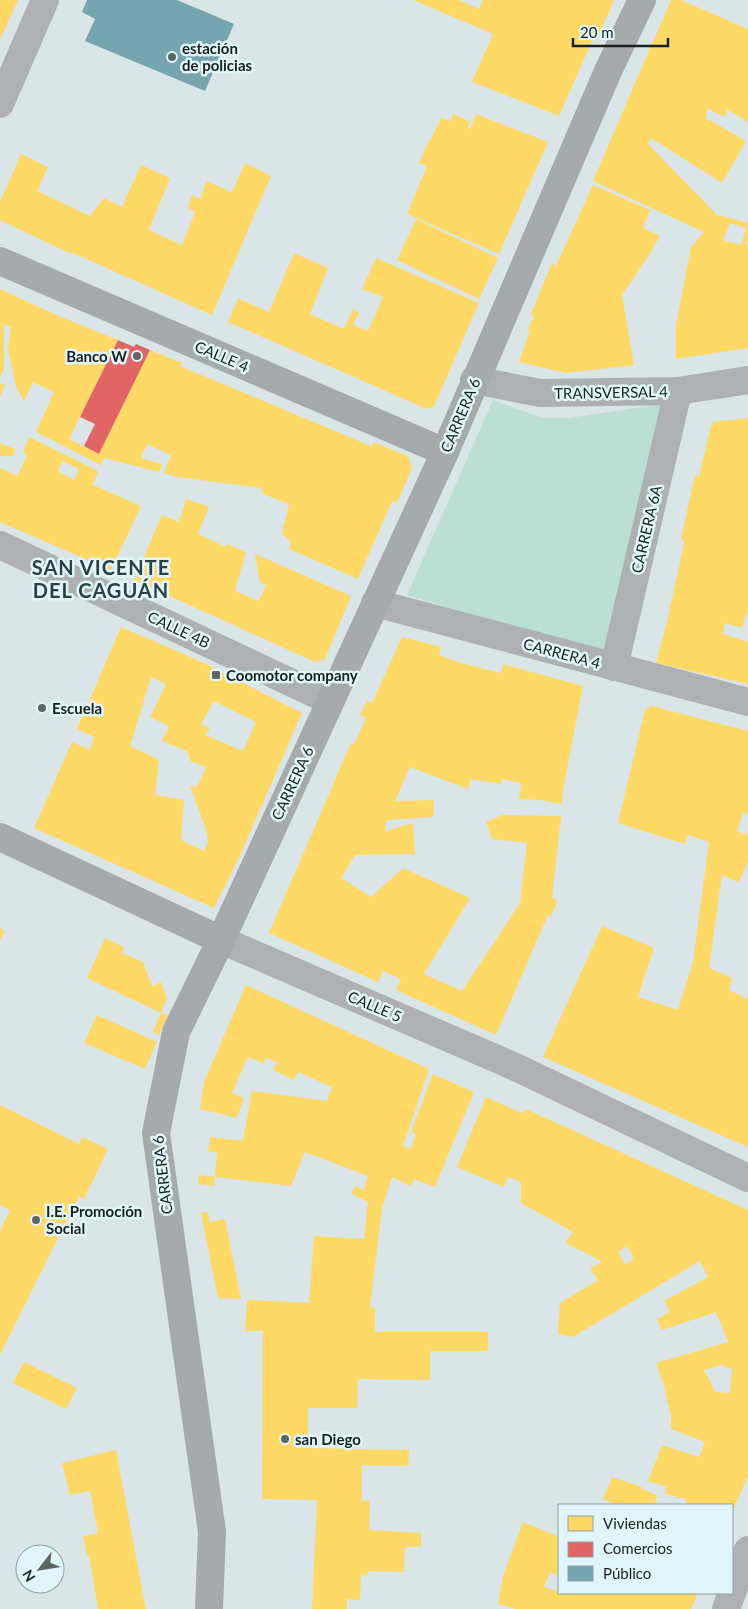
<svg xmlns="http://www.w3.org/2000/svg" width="748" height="1609" font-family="Lato,sans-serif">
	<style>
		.green { fill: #bbdfd2 }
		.homes { fill: #ffd966; fill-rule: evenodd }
		.shops { fill: #e06666 }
		.public { fill: #76a5af }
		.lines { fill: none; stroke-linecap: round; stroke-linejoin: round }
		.minor { stroke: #aeb1b3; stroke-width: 28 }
		.major { stroke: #a5aaad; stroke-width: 28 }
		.poi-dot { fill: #5d6567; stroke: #e1f6fa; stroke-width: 2 }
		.labels { text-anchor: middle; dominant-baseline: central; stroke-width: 5; stroke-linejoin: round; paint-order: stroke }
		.poi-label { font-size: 15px; font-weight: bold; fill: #192022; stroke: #e1f6fa; text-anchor: start }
		.street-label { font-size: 15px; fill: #192022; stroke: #e1f6fa }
		.district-label { font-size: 20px; font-weight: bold; letter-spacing: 1px; fill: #2d3f42; stroke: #e1f6fa }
	</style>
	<rect width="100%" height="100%" fill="#dae5e7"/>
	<path class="green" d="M493,400l49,18h27l93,-14 -53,251 -202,-60z"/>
	<g class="homes">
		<path d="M0,0h18l-18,40z"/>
		<path d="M413,0h46l20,9 4,-9h131l-16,37 -2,4 -3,-2 -34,77 -87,-34 21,-48z"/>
		<path d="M671,0h10l67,29v93l-21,-13 -2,8 -18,-8 -1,9 40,23 -24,42 -71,-45 -3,6 70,72 1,-1 29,8v15l-2,7h2v103l-72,11v-34l15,-78 13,-15 -111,-51 55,-128 2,-8 4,-5zM730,223l16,5 -5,17 -18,-5z"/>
		<path d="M453,114l17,8 -2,6 2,1 6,-15 72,28 -49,112 -92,-40 20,-48 -8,-3 10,-23 1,1 11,-23 10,3z"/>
		<path d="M21,154l27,13 -11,24 53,25 14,-18 18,9 19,-42 29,13 -21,52 33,15 13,-33 -7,-4 4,-13 9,4 5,-18 26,11 13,-29 26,13 -59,139 -128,-57 -14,-6 -1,1 -69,-33v-18z"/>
		<path d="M593,185l57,25 -7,18 17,8 -11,19 -27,40 12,70 -68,8 -47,-11 11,-31 -3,-1 7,-14 -3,-2 5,-12 16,-39 4,3z"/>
		<path d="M416,219l82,39 -19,41 -82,-39z"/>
		<path d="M294,253l34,15 -18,46 34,15 9,-20 6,3 -6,13 15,6 15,-34 -21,-8 14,-31 103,45 -45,103 -7,3 -199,-87 10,-24 31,14z"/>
		<path d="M0,289l54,25 64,26 -49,99 30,15 51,-104 32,13 -2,3 186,78 6,3 1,-5 35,14 4,12 -15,35 -5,-2 -34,78 -69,-30 2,-6 -9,-10 7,-29 -26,-10 -2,-6 -84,-11 -13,-4 7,-18 -24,-11 -6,14 21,6 -3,8 -55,-14 -3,7 -65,-33 18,-40 -21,-10 -9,19 -8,-14 -8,-38 3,-22 -7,-3v45l-4,8z"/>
		<path d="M0,383l5,2 -5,13z"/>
		<path d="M748,418v196l-2,-1 -4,15 -17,-5 -2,11 25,8v42l-92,-21 11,-41 17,-78v-4l-3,-1 14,-64 4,2 12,-51 2,-4z"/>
		<path d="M29,437l69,34 -5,14 48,21 -30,64 -111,-48v-54l18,8 9,-22 -4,-2zM62,461l17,8 -5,11 -16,-9z"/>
		<path d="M0,443l15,6 -2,7h-13z"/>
		<path d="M186,499l23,8 -11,27 28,13 1,-3 19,8 -11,39 24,10 7,-16 -6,-2 -5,-29 96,42 -26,63 -10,3 -181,-82 28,-65 17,7z"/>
		<path d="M121,627l81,35 100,51 -63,145 -25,50 -180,-80 38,-86 18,8 4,-13 -17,-8zM151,677l15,7 -16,33 19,9 -7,15 25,10 3,10 16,6 -9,20 -7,-1 16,43 2,13 -4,9 -23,-11 3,-40 -29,-5 4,-35 -29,-14zM214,701l42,21 -13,29 -38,-16 5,-7 -9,-4z"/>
		<path d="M402,637l39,10 -2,8 22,8 40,10 2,-9 80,22 -20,104 -1,14 -22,-4 -21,-1 2,-16 -19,-4 -1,5 -30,-5 -3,10 -58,-22 -15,34 39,-1 -1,17 -46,3 -2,11 28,-8 2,31 -60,1 -14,23 30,19 32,-29 67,30 -46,76 38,17 58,-88 7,-60 -35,-4 -6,-17 16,-7 59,1 -9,82 5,1 -1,6 -5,11 -3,-1 -52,120 -100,-45 5,-11 -18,-8 -5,11 -109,-49 82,-190 3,2 12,-27 -6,-3 7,-14 5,2z"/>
		<path d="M652,706l96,25v83l-5,-1 -6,18 11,4v26l-9,21 -17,-7 -13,93 23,10 -3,12 19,9v148l-205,-90 59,-131 52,22 -16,49 40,13 15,-48 16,-120 -21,-7 -3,9 -67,-21 27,-113z"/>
		<path d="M0,928l5,3 -5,10z"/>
		<path d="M105,938l19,9 -2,6 21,9 9,24 9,-4 6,16 -6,15 -74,-35z"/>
		<path d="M246,985l183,84 -26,77 8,3 5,-15 -5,-2 22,-58 41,18 -39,95 -21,-8 -3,7 -19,-9 -10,31 -12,99 5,1v24h113v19h-58v29l-72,-1 -1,29h-49v40l101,2 -1,16 -46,-1v36h8l-1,29 52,3v14h-16l-1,25 -36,-1 -1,5 -6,-1 -1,25 -13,-1v10h-35l5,-109 -55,-1 1,-168h-18l2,-31 62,3 5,-67 50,3 4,-37 -17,-8 4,-8 9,4 4,-14 -63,-24 -14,34 -76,-9 2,-25h-9l2,-15 33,4 9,-50 75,10 5,-14 -34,-15 -4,8 -21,-10 4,-8 -11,-4 -3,5 -15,-6 -16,36 12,5 -7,20 -37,-9 4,-27z"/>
		<path d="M161,1013l7,2 -9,20 -6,-3z"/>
		<path d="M97,1015l60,27 -12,27 -61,-26z"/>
		<path d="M486,1097l36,16h1l3,-4 2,1 220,100v266l-16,37v-8h-47l2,-5 -23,-7 3,-6 -19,-6 14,-36 37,12 6,-15 -34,-13v-13l-8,-34 -7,-19 72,-21 -12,-30 -54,18 -5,-11 13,-7 -6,-11 44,-24 -8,-16 -127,76 -15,-3 2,-31 38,-23 -8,-11 12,-8 -37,-18 8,-11 -52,-29v-21l-13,-5 -4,10 -47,-20zM627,1246l7,13 -9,5 -7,-12zM721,1365l11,4 -2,24 -14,-1 -12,-22z"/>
		<path d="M0,1105l79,39 3,-7 26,12 -24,50 -5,-3 -79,159v-124l10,-21 -10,-5z"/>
		<path d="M199,1175l16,2 -1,9 -16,-2z"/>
		<path d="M208,1212l2,10 15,-3 16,80 -23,-1 -17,-85z"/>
		<path d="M24,1362l53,26 -11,21 -53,-26z"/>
		<path d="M116,1450l27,144 3,15h-48l-9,-54 -2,1 -4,-20 15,-3 -8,-42 -20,4 -8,-32z"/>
		<path d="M612,1477l30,10v2l15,6 -2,7 7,3h-45l-14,-6z"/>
		<path d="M523,1522l36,15v39l-9,-4 -6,15 12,4 3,-7v9h139l-7,16h-175l-18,-5 5,-28z"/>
	</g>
	<path class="shops" d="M118,340l16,7 2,-3 14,6 -51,104 -15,-8 11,-22 -15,-7z"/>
	<path class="public" d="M87,0h90l57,24 -29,67 -120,-50 10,-22 -13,-7z"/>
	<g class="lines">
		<g class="minor">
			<path d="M0,104l45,-104"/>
			<path d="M474,380l66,13 138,-2 70,-11"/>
			<path d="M0,545l330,156"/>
			<path d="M375,603l373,99"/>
			<path d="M614,667l64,-276"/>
			<path d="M221,940l290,125 237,113"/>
			<path d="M726,1609l22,-59"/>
		</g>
		<g class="major">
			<path d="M0,261l445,191"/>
			<path d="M0,837l221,103"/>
			<path d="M209,1609l3,-77 -56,-399 20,-101 45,-92 224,-488 163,-381 34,-71"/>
		</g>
	</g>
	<g class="poi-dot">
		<circle cx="172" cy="57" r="5"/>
		<circle cx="137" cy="356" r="5"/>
		<rect x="211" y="670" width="10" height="10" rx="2.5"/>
		<circle cx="42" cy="708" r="5"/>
		<circle cx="36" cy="1220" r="5"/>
		<circle cx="285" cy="1439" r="5"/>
	</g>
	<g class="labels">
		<g class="poi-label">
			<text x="182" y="48">estación<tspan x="182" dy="17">de policias</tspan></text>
			<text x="127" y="356" text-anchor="end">Banco W</text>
			<text x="226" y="675">Coomotor company</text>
			<text x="52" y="708">Escuela</text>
			<text x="46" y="1211">I.E. Promoción<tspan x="46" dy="17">Social</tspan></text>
			<text x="295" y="1439">san Diego</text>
		</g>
		<g class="street-label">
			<text transform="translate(222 356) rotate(23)">CALLE 4</text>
			<text transform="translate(611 392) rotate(-1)">TRANSVERSAL 4</text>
			<text transform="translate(460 415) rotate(-67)">CARRERA 6</text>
			<text transform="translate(646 529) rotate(-77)">CARRERA 6A</text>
			<text transform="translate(179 629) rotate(25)">CALLE 4B</text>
			<text transform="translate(562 653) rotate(15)">CARRERA 4</text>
			<text transform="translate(292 783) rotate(-65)">CARRERA 6</text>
			<text transform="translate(375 1006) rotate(23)">CALLE 5</text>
			<text transform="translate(162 1175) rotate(-97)">CARRERA 6</text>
		</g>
		<g class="district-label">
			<text x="101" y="567">SAN VICENTE<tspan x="101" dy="23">DEL CAGUÁN</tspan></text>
		</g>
	</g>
	<rect x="558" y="1504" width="175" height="90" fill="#e1f6fa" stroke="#91a0a4"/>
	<rect x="568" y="1516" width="25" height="15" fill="#ffd966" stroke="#91a0a4"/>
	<text x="603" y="1529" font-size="15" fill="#192022">Viviendas</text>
	<rect x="568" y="1542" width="25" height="15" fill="#e06666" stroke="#91a0a4"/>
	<text x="603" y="1554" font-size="15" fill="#192022">Comercios</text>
	<rect x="568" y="1566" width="25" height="15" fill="#76a5af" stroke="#91a0a4"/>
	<text x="603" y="1579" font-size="15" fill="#192022">Público</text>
	<g transform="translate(40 1569) rotate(239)"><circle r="24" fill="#e1f6fa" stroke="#91a0a4"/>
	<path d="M0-4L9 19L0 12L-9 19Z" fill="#5d6567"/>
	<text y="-8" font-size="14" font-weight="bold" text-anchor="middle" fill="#192022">N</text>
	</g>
	<path d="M573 38v8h95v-8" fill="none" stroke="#192022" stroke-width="2.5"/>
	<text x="580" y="38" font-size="15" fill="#192022" stroke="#e1f6fa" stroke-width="4" paint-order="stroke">20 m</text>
</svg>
